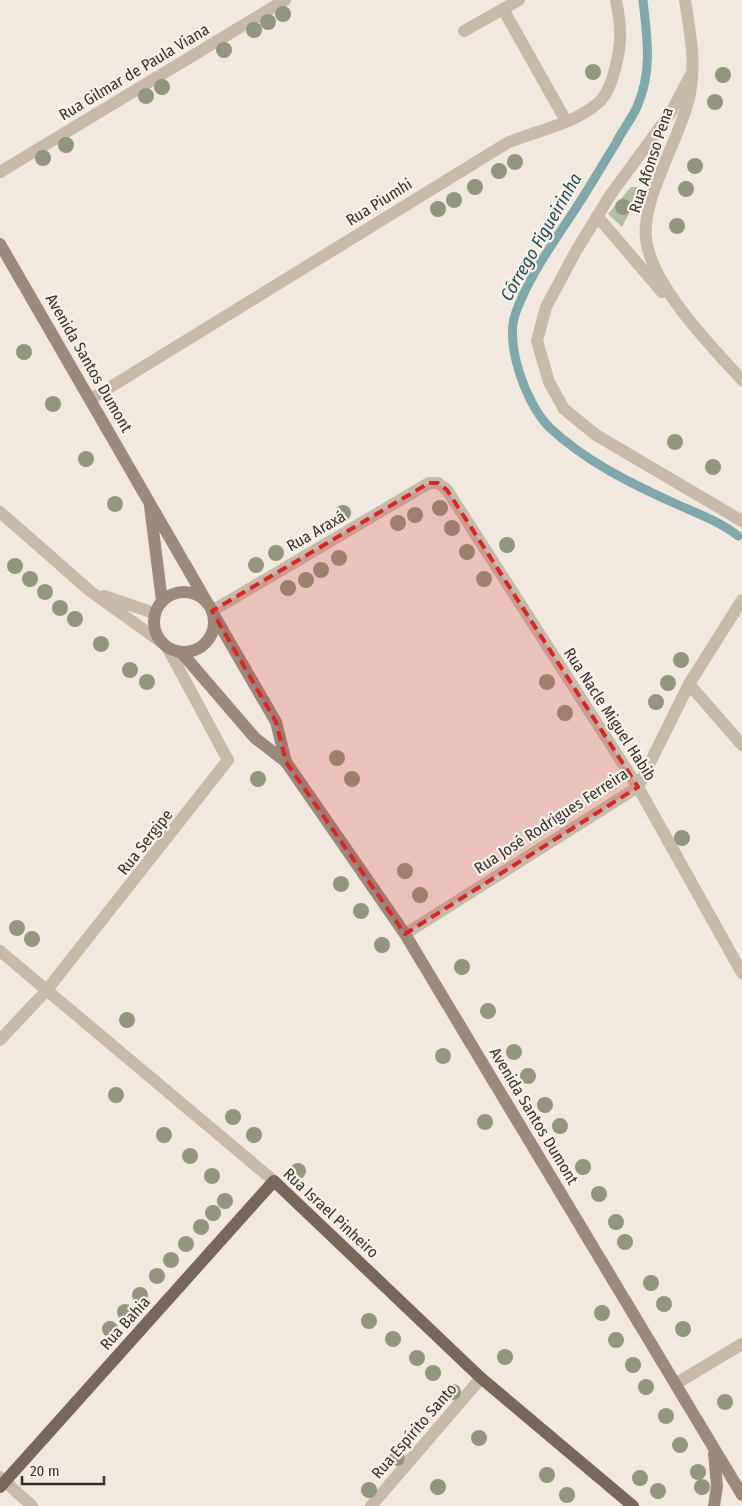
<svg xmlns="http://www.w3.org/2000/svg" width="742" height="1506" font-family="'Fira Sans Condensed',sans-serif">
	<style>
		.green { fill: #b3bfa0 }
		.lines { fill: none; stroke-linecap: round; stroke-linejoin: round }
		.stream { stroke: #80a8ab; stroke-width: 9 }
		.service { stroke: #c8baab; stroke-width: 12 }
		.minor { stroke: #c8baab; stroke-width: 12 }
		.tertiary { stroke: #c8baab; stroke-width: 12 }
		.secondary { stroke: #9c897d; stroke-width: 12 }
		.primary { stroke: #77665c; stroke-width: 12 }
		.tree { fill: #92967f }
		.marked { fill: #d62828; fill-opacity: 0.2; stroke: #d62828; stroke-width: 4; stroke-dasharray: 10 6; stroke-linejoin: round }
		.labels { text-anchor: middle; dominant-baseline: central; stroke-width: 4.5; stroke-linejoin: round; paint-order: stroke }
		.street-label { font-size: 16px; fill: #362e2a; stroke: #f9f3eb }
		.water-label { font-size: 18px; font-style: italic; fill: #234f55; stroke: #f9f3eb }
	</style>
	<rect width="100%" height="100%" fill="#f1e9df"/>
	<path class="green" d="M631,187h6l3,5 -18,35 -14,-13z"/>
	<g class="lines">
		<path class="stream" d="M643,0c4,38 10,70 -6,107 -6,13 -15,24 -21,36 -16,26 -31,52 -48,77 -19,29 -40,59 -52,92 -12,31 10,92 33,115 36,34 81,56 125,76 22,10 45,18 64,33"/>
		<path class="service" d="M690,76l-18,35 -61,83 -35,57 -30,56 -9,34 12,41 15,27 32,26 146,86"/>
		<g class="minor">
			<path d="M685,0c5,32 11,62 5,94 -8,43 -53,109 -43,151 10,46 64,101 95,135"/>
			<path d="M503,9l63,112"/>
			<path d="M464,31l55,-31"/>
			<path d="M0,172l285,-172"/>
			<path d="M597,216l65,76"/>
			<path d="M91,399l416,-256c29,-12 67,-19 91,-40 15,-12 23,-54 22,-72 0,-11 -2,-21 -4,-31"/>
			<path d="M0,512l90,79 71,51"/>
			<path d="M104,596l50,17"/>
			<path d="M212,611l217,-128h9l9,7 191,297 104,186"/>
			<path d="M689,684l53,61"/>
			<path d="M405,934l233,-147 51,-103 53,-84"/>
			<path d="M0,1040l46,-49 182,-231 -61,-113"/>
			<path d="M677,1383l65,-39"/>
			<path d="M0,1477l32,29"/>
			<path d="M371,1506l110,-128"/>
		</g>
		<path class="tertiary" d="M0,951l274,230"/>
		<g class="secondary">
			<path d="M0,244l208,360"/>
			<path d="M150,506l12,95"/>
			<circle cx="184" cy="622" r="30"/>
			<path d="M214,615l62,107 10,40"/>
			<path d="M181,652l74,86 31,24 119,172 337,561"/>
			<path d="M714,1506l3,-20 -3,-32"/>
		</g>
		<path class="primary" d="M0,1487l274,-306 207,197 152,128"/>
	</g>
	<g class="tree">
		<circle cx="283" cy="14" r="8"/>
		<circle cx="268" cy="22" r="8"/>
		<circle cx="254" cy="30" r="8"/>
		<circle cx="224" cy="50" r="8"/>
		<circle cx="593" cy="72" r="8"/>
		<circle cx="723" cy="75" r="8"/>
		<circle cx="162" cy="87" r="8"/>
		<circle cx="146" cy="96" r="8"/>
		<circle cx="715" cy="102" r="8"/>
		<circle cx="66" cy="145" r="8"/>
		<circle cx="43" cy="158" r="8"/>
		<circle cx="515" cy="162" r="8"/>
		<circle cx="695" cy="166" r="8"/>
		<circle cx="499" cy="171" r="8"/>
		<circle cx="475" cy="187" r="8"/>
		<circle cx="686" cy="189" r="8"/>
		<circle cx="454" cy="200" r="8"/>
		<circle cx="623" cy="207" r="8"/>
		<circle cx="438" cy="209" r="8"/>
		<circle cx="677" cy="226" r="8"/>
		<circle cx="24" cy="352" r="8"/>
		<circle cx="53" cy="404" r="8"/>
		<circle cx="675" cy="442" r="8"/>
		<circle cx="86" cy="459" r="8"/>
		<circle cx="713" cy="467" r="8"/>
		<circle cx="115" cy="504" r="8"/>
		<circle cx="440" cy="508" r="8"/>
		<circle cx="343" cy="513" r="8"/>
		<circle cx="415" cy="515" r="8"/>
		<circle cx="398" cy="523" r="8"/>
		<circle cx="452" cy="528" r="8"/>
		<circle cx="507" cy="545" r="8"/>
		<circle cx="467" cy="552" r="8"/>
		<circle cx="276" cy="553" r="8"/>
		<circle cx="339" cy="558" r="8"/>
		<circle cx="256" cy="565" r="8"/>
		<circle cx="15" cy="566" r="8"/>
		<circle cx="321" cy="570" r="8"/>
		<circle cx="30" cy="579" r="8"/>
		<circle cx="484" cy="579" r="8"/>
		<circle cx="306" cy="580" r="8"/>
		<circle cx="288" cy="588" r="8"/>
		<circle cx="45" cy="592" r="8"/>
		<circle cx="60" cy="608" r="8"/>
		<circle cx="75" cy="619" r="8"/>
		<circle cx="101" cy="644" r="8"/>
		<circle cx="681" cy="660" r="8"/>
		<circle cx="130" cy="670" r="8"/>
		<circle cx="147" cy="682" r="8"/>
		<circle cx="547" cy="682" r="8"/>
		<circle cx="668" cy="683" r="8"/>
		<circle cx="656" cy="702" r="8"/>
		<circle cx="565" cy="713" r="8"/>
		<circle cx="337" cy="758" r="8"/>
		<circle cx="258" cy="779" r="8"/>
		<circle cx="352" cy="779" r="8"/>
		<circle cx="682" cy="838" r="8"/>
		<circle cx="405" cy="871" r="8"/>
		<circle cx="341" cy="884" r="8"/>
		<circle cx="420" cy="895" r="8"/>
		<circle cx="361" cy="911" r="8"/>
		<circle cx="17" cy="928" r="8"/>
		<circle cx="32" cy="939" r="8"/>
		<circle cx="382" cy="945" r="8"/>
		<circle cx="462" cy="967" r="8"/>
		<circle cx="488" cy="1011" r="8"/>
		<circle cx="127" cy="1020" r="8"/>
		<circle cx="514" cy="1052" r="8"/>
		<circle cx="443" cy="1056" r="8"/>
		<circle cx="528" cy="1076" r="8"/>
		<circle cx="116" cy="1095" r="8"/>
		<circle cx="545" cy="1105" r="8"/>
		<circle cx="233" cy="1117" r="8"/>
		<circle cx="485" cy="1122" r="8"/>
		<circle cx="560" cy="1126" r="8"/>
		<circle cx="164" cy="1135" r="8"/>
		<circle cx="254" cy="1135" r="8"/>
		<circle cx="190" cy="1156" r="8"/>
		<circle cx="583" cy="1167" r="8"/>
		<circle cx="298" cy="1171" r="8"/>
		<circle cx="212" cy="1176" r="8"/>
		<circle cx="599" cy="1194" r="8"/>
		<circle cx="225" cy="1201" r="8"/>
		<circle cx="213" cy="1213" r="8"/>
		<circle cx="616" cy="1222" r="8"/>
		<circle cx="201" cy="1227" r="8"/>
		<circle cx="625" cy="1242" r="8"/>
		<circle cx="186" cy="1244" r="8"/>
		<circle cx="171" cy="1260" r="8"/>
		<circle cx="157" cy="1276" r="8"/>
		<circle cx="651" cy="1283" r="8"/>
		<circle cx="140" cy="1295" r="8"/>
		<circle cx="664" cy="1304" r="8"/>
		<circle cx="125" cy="1312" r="8"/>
		<circle cx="602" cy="1313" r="8"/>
		<circle cx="369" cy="1321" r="8"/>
		<circle cx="110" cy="1329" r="8"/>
		<circle cx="683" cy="1329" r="8"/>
		<circle cx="393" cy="1339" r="8"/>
		<circle cx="616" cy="1340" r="8"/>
		<circle cx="505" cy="1357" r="8"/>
		<circle cx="417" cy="1358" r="8"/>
		<circle cx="633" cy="1365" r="8"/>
		<circle cx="433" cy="1373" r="8"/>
		<circle cx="646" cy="1387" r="8"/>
		<circle cx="453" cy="1392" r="8"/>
		<circle cx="725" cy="1402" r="8"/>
		<circle cx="666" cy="1416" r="8"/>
		<circle cx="479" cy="1438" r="8"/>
		<circle cx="680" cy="1445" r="8"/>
		<circle cx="397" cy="1458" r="8"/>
		<circle cx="698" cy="1472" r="8"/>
		<circle cx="547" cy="1475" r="8"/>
		<circle cx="640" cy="1478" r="8"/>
		<circle cx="438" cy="1487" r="8"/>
		<circle cx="702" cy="1487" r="8"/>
		<circle cx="369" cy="1490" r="8"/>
		<circle cx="658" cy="1491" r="8"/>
		<circle cx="567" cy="1495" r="8"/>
	</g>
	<path class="marked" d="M429,483h9l9,7 191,297 -233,147 -119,-172 -10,-40 -64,-111z"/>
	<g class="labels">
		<g class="street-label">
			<text transform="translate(134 72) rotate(-31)">Rua Gilmar de Paula Viana</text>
			<text transform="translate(651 160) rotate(-72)">Rua Afonso Pena</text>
			<text transform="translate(379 202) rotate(-32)">Rua Piumhi</text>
			<text transform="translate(89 363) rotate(60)">Avenida Santos Dumont</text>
			<text transform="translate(316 531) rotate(-30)">Rua Araxá</text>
			<text transform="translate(610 714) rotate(57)">Rua Nacle Miguel Habib</text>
			<text transform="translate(551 821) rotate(-33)">Rua José Rodrigues Ferreira</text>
			<text transform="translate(145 842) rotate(-52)">Rua Sergipe</text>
			<text transform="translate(534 1116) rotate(59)">Avenida Santos Dumont</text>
			<text transform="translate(331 1213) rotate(43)">Rua Israel Pinheiro</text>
			<text transform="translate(125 1323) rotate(-48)">Rua Bahia</text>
			<text transform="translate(414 1431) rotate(-49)">Rua Espírito Santo</text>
		</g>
		<g class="water-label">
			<text transform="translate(541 237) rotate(-60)">Córrego Figueirinha</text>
		</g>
	</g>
	<path d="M22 1476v8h82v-8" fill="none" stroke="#362e2a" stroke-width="2.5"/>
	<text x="30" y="1476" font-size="15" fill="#362e2a" stroke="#f9f3eb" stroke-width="4" paint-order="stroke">20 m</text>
</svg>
